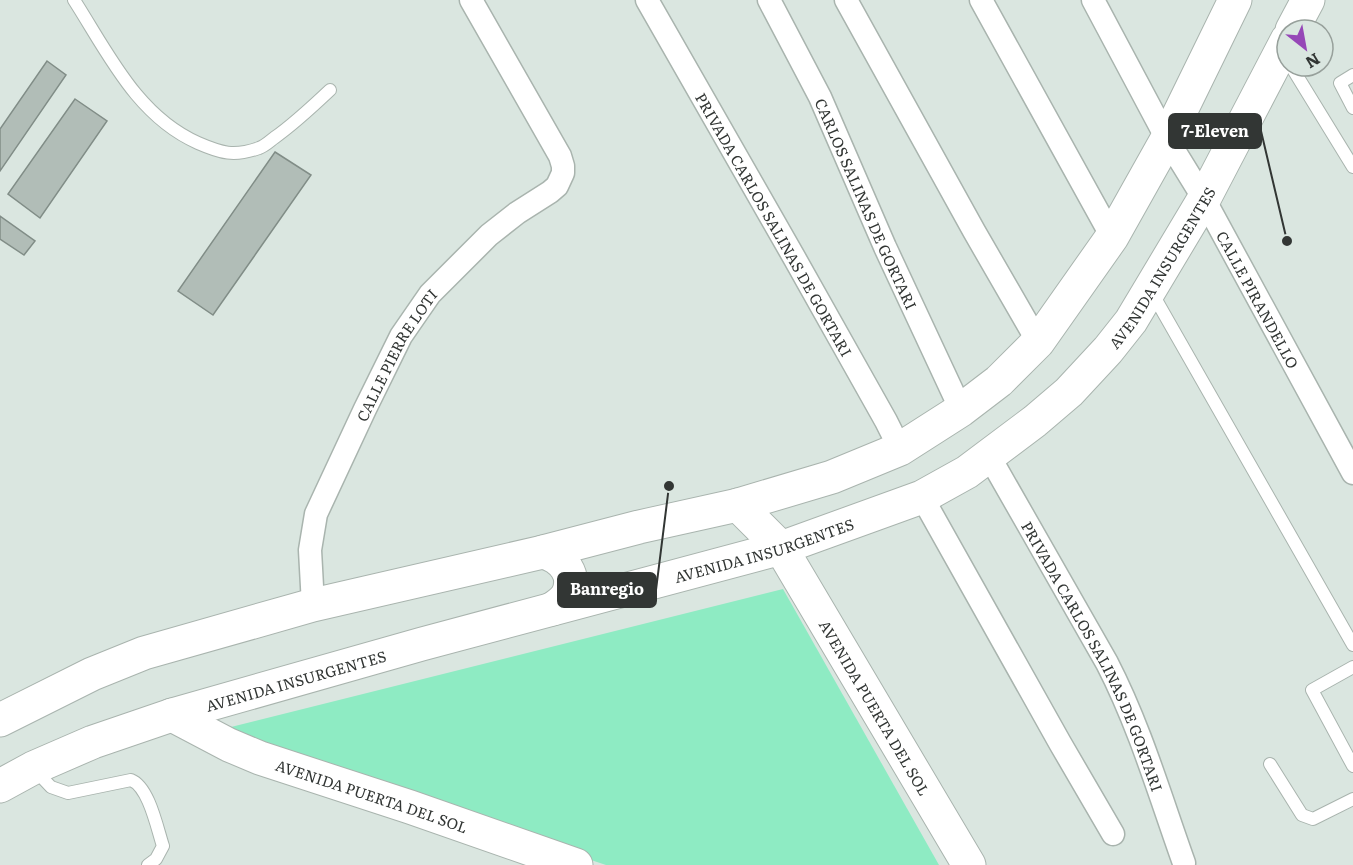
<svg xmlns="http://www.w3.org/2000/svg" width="1353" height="865" font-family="Literata,serif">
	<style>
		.green { fill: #8eebc3 }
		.building { fill: #b1bdb7; stroke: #818d87; stroke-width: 1.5 }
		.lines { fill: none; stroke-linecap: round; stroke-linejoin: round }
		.lane-casing { stroke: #a9b4ae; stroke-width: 14 }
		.street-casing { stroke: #a9b4ae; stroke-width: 25 }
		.secondary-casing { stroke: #a9b4ae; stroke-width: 35 }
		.lane { stroke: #fff; stroke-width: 12 }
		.street { stroke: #fff; stroke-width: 22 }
		.secondary { stroke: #fff; stroke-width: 33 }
		.labels { text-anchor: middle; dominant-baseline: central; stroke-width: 6; stroke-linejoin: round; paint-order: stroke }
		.street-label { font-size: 15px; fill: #323634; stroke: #dae6e0 }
		.leader { fill: none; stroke: #323634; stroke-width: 2 }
		.callout-dot { fill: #323634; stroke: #dae6e0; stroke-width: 2 }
		.callout { fill: #323634; stroke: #323634; stroke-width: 2 }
		.callout-label { font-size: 16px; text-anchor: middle; font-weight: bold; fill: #fff }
	</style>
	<rect width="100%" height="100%" fill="#dae6e0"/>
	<path class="green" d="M783,589l156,276h-333l-311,-104 -63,-23 -1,-11z"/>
	<g class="building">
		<path d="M47,61l19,14 -66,96v-42z"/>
		<path d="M75,99l32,22 -67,97 -32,-24z"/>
		<path d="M275,152l36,23 -98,140 -35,-24z"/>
		<path d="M0,216l35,25 -11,14 -24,-16z"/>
	</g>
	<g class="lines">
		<defs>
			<g id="lane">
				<path d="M74,0c34,53 63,116 124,143 23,10 36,14 61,5 6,-2 11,-7 15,-10 20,-14 38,-31 56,-48"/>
				<path d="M1291,66l62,101"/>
				<path d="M1353,75l-13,8 13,25"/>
				<path d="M1151,291l202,354"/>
				<path d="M1353,667l-41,23 41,76"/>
				<path d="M1270,764l32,51 11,4 40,-20"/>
				<path d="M34,769l17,18 17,6 63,-13c18,7 26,48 32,66l-7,13 -8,6"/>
			</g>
			<g id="street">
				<path id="s1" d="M647,0l148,259 91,162 14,28"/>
				<path id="s2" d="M769,0l51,97 65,150 76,163"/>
				<path d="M846,0l128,231 64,111"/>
				<path d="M981,0l131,237"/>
				<path id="s3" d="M1093,0l74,139 37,60 149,274"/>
				<path id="s4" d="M989,456l118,207c33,64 53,133 77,200"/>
				<path d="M922,497l138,246 53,91"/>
				<path id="s5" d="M313,605l-3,-55 6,-36 49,-105 36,-73 29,-42 59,-59 28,-22 33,-21 7,-6 6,-13v-7l-3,-10 -89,-156"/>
			</g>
			<g id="secondary">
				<path d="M1292,30l16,-30"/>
				<path id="s6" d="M738,505l43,43 188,317"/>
				<path d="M543,552c20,5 35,24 24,44 -4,6 -10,10 -15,13"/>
				<path id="s7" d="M172,715l57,30 31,13 150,49 166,58"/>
				<path d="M0,720l92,-46 52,-21 169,-48 230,-53 96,-25 99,-22 94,-28 68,-28 61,-39 38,-29 39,-39 74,-105 55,-98 68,-139"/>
				<path id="s8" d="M0,786l33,-18 60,-26 79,-27 250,-71 359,-96 141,-51 45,-25 68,-51 34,-29 39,-42 23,-29 73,-122 83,-159"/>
			</g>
		</defs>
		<use href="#lane" class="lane-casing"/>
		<use href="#street" class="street-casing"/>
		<use href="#secondary" class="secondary-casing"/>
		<use href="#lane" class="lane"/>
		<use href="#street" class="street"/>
		<use href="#secondary" class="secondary"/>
	</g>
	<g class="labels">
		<g class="street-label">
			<text stroke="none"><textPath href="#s2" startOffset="226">CARLOS SALINAS DE GORTARI</textPath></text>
			<text stroke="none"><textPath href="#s1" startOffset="258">PRIVADA CARLOS SALINAS DE GORTARI</textPath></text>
			<text stroke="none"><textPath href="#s8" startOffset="1305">AVENIDA INSURGENTES</textPath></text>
			<text stroke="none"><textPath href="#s3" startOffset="342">CALLE PIRANDELLO</textPath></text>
			<text stroke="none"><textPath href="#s5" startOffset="270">CALLE PIERRE LOTI</textPath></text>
			<text stroke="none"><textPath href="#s8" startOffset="801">AVENIDA INSURGENTES</textPath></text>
			<text stroke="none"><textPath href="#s4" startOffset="226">PRIVADA CARLOS SALINAS DE GORTARI</textPath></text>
			<text stroke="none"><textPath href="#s8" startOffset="315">AVENIDA INSURGENTES</textPath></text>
			<text stroke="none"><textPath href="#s6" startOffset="246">AVENIDA PUERTA DEL SOL</textPath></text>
			<text stroke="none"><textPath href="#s7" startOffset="216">AVENIDA PUERTA DEL SOL</textPath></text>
		</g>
	</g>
	<path class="leader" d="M1287 241L1261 131M669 486L656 590"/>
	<g class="callout-dot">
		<circle cx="1287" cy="241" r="6"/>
		<circle cx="669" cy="486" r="6"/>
	</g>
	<g class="callout">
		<rect x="1169" y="114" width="92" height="34" rx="6"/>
		<rect x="558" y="573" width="98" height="34" rx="6"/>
	</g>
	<g class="callout-label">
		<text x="1215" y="137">7-Eleven</text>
		<text x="607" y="595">Banregio</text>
	</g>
	<g transform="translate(1305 48) rotate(149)"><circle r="28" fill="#dae6e0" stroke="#97a09b" stroke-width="1.5"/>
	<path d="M0-4.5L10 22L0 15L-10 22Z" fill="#9647b7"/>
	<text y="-9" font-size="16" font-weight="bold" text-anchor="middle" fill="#323634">N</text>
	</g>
</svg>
